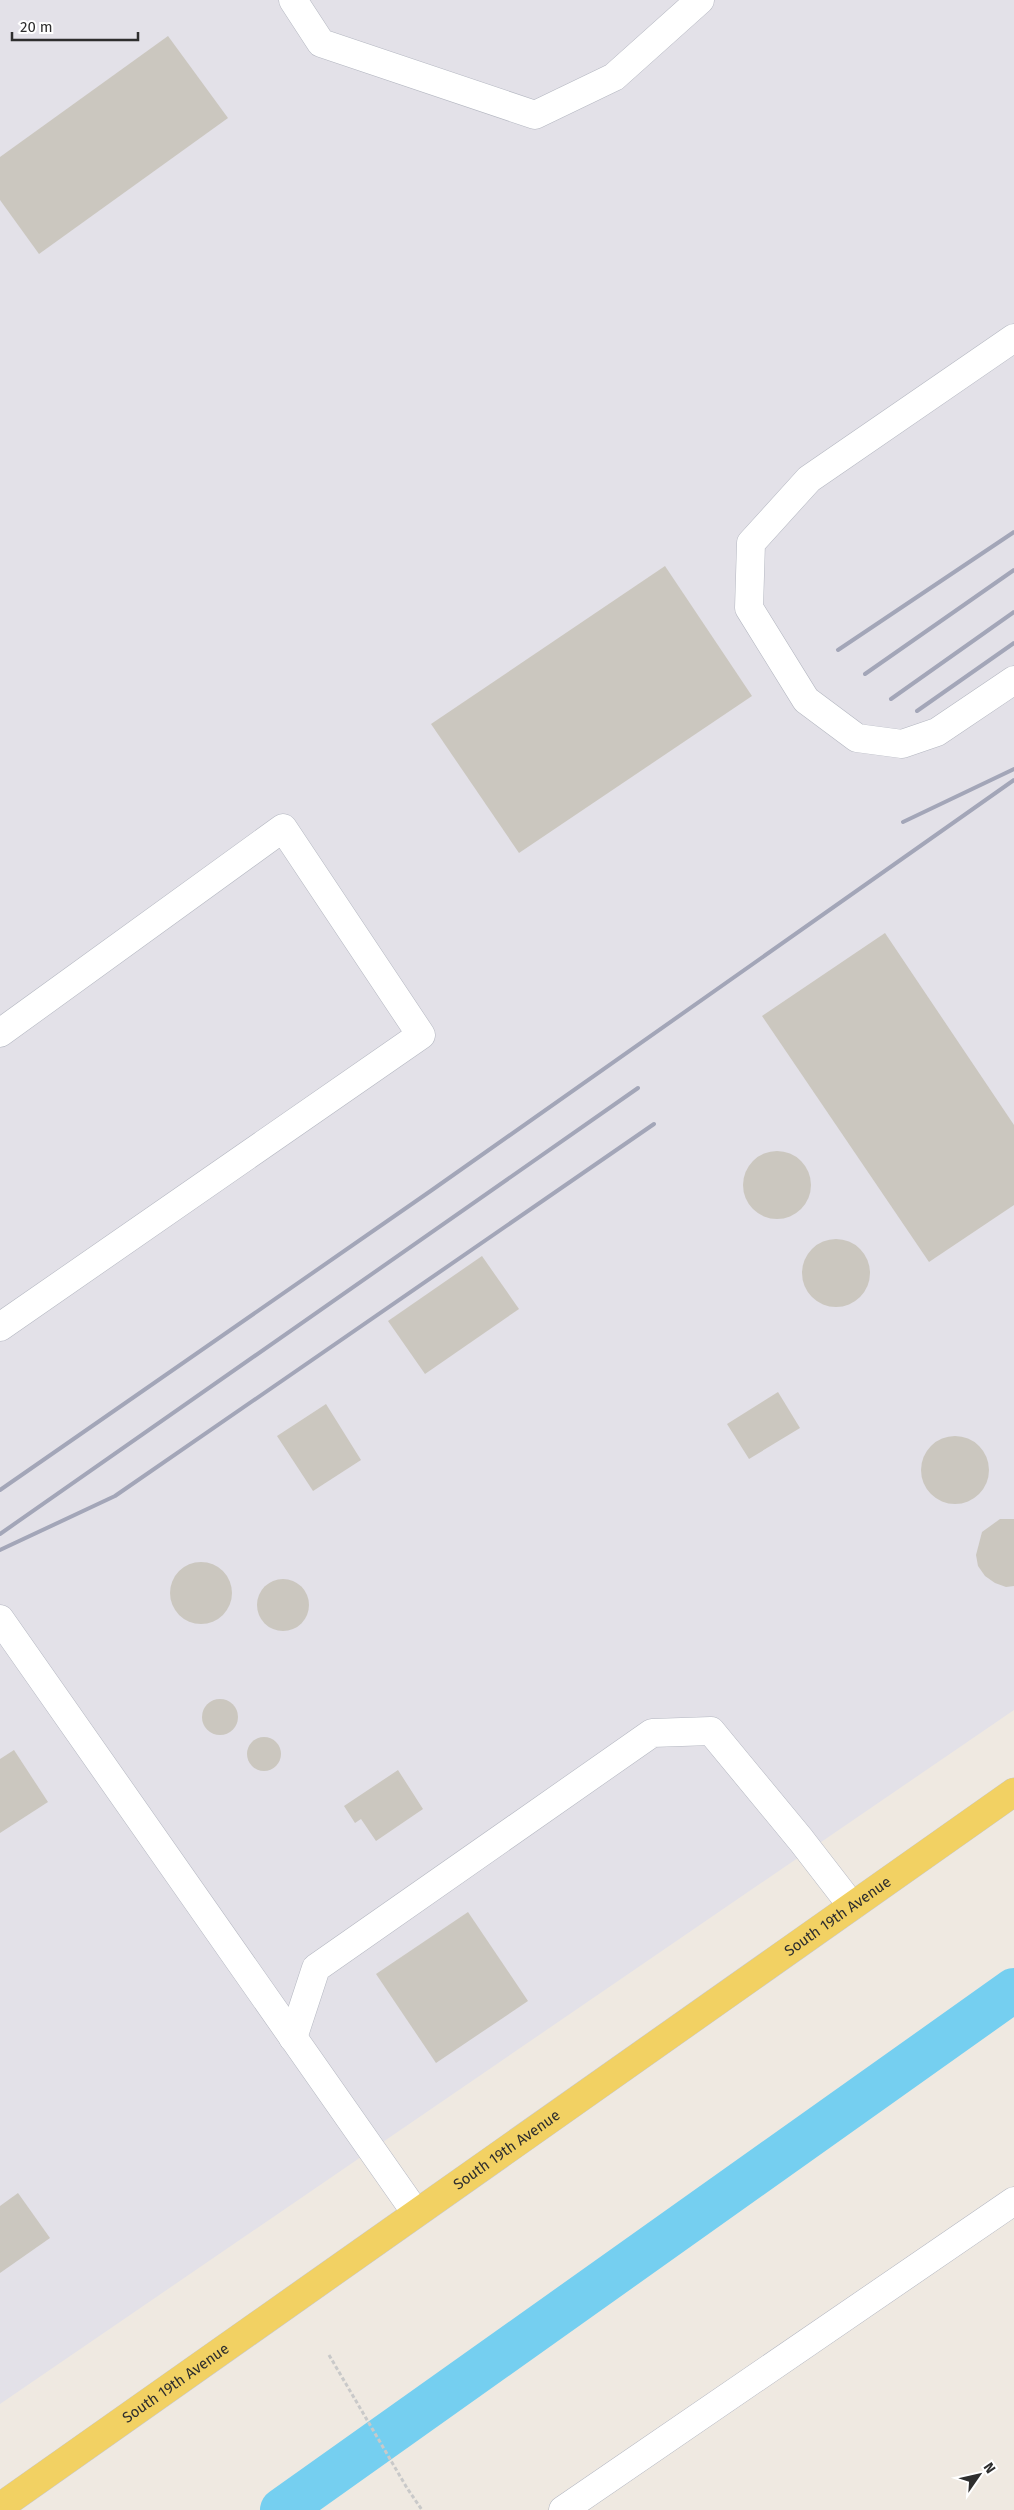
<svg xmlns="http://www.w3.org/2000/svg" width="1014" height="2510" font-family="'Fira Sans',sans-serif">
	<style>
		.industrial { fill: #e3e1e8 }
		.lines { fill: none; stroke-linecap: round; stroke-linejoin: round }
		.canal { stroke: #75cff0; stroke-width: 44 }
		.building { fill: #cbc7bf }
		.minor-casing { stroke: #b4b7c1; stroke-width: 29 }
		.major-casing { stroke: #c9c9c9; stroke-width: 29 }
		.path { stroke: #c9c9c9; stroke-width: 3; stroke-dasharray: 4 2.5; stroke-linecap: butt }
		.minor { stroke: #fff; stroke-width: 28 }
		.major { stroke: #f2d163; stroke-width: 28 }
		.rail { stroke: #a3a6b8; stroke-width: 4 }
		.labels { text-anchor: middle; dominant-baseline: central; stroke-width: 4.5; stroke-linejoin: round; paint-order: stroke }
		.street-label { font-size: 15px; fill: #2e2e2e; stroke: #fff }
	</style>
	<rect width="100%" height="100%" fill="#efe9e1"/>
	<path class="industrial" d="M0,0h1014v1710l-1014,694z"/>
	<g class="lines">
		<path class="canal" d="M282,2510l732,-520"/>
	</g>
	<g class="building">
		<path d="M168,36l60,82 -189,136 -39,-54v-43z"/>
		<path d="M665,566l87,130 -233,157 -88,-129z"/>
		<path d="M885,933l129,192v80l-85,57 -167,-246z"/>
		<circle cx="777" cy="1185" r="34"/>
		<circle cx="836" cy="1273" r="34"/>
		<path d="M482,1256l37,53 -94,65 -37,-53z"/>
		<path d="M778,1392l22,36 -51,31 -22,-35z"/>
		<path d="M326,1404l35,56 -48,31 -36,-55z"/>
		<circle cx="955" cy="1470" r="34"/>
		<path d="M1000,1519h14v67l-8,1 -11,-4 -10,-7 -7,-10 -2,-11 6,-23z"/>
		<circle cx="201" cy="1593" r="31"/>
		<circle cx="283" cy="1605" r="26"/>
		<circle cx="220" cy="1717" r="18"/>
		<circle cx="264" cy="1754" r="17"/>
		<path d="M14,1750l34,52 -48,31v-74z"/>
		<path d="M398,1770l25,39 -47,32 -15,-22 -6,4 -11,-17z"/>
		<path d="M468,1912l60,89 -92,62 -60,-89z"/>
		<path d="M18,2193l32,45 -50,35v-67z"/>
	</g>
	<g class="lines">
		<defs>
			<g id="minor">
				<path d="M293,0l28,43 214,72 79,-38 86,-77"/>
				<path d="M1014,338l-205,141 -58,64 -2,65 57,92 51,38 45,6 35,-12 77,-52"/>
				<path d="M0,1033l283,-205 138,207 -421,292"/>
				<path d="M0,1619l416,594"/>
				<path d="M293,2038l23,-70 336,-235 59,-2 90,109 51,66"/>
				<path d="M563,2510l451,-309"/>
			</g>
			<g id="major">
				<path id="s1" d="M0,2507l1014,-715"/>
			</g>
		</defs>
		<use href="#minor" class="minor-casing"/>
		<use href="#major" class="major-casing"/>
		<path class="path" d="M329,2355l78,133 15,22"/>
		<use href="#minor" class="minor"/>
		<use href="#major" class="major"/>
		<g class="rail">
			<path d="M838,650l176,-118"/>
			<path d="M865,674l149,-104"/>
			<path d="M891,699l123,-87"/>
			<path d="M917,711l97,-68"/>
			<path d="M903,822l111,-53"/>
			<path d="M0,1490l432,-300 582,-410"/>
			<path d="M0,1534l638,-446"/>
			<path d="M0,1550l115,-54 539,-372"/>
		</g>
	</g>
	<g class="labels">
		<g class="street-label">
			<text stroke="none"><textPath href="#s1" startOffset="1025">South 19th Avenue</textPath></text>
			<text stroke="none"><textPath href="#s1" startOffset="620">South 19th Avenue</textPath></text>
			<text stroke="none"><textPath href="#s1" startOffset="215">South 19th Avenue</textPath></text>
		</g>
	</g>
	<g transform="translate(979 2475) rotate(56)" stroke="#ffffff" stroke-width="4" paint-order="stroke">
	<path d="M0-4L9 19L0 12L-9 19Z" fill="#2e2e2e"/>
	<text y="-8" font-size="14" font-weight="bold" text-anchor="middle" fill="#2e2e2e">N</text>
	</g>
	<path d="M12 32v8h126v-8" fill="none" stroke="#2e2e2e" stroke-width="2.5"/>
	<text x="20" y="32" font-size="15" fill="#2e2e2e" stroke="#ffffff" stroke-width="4" paint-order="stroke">20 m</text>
</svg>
